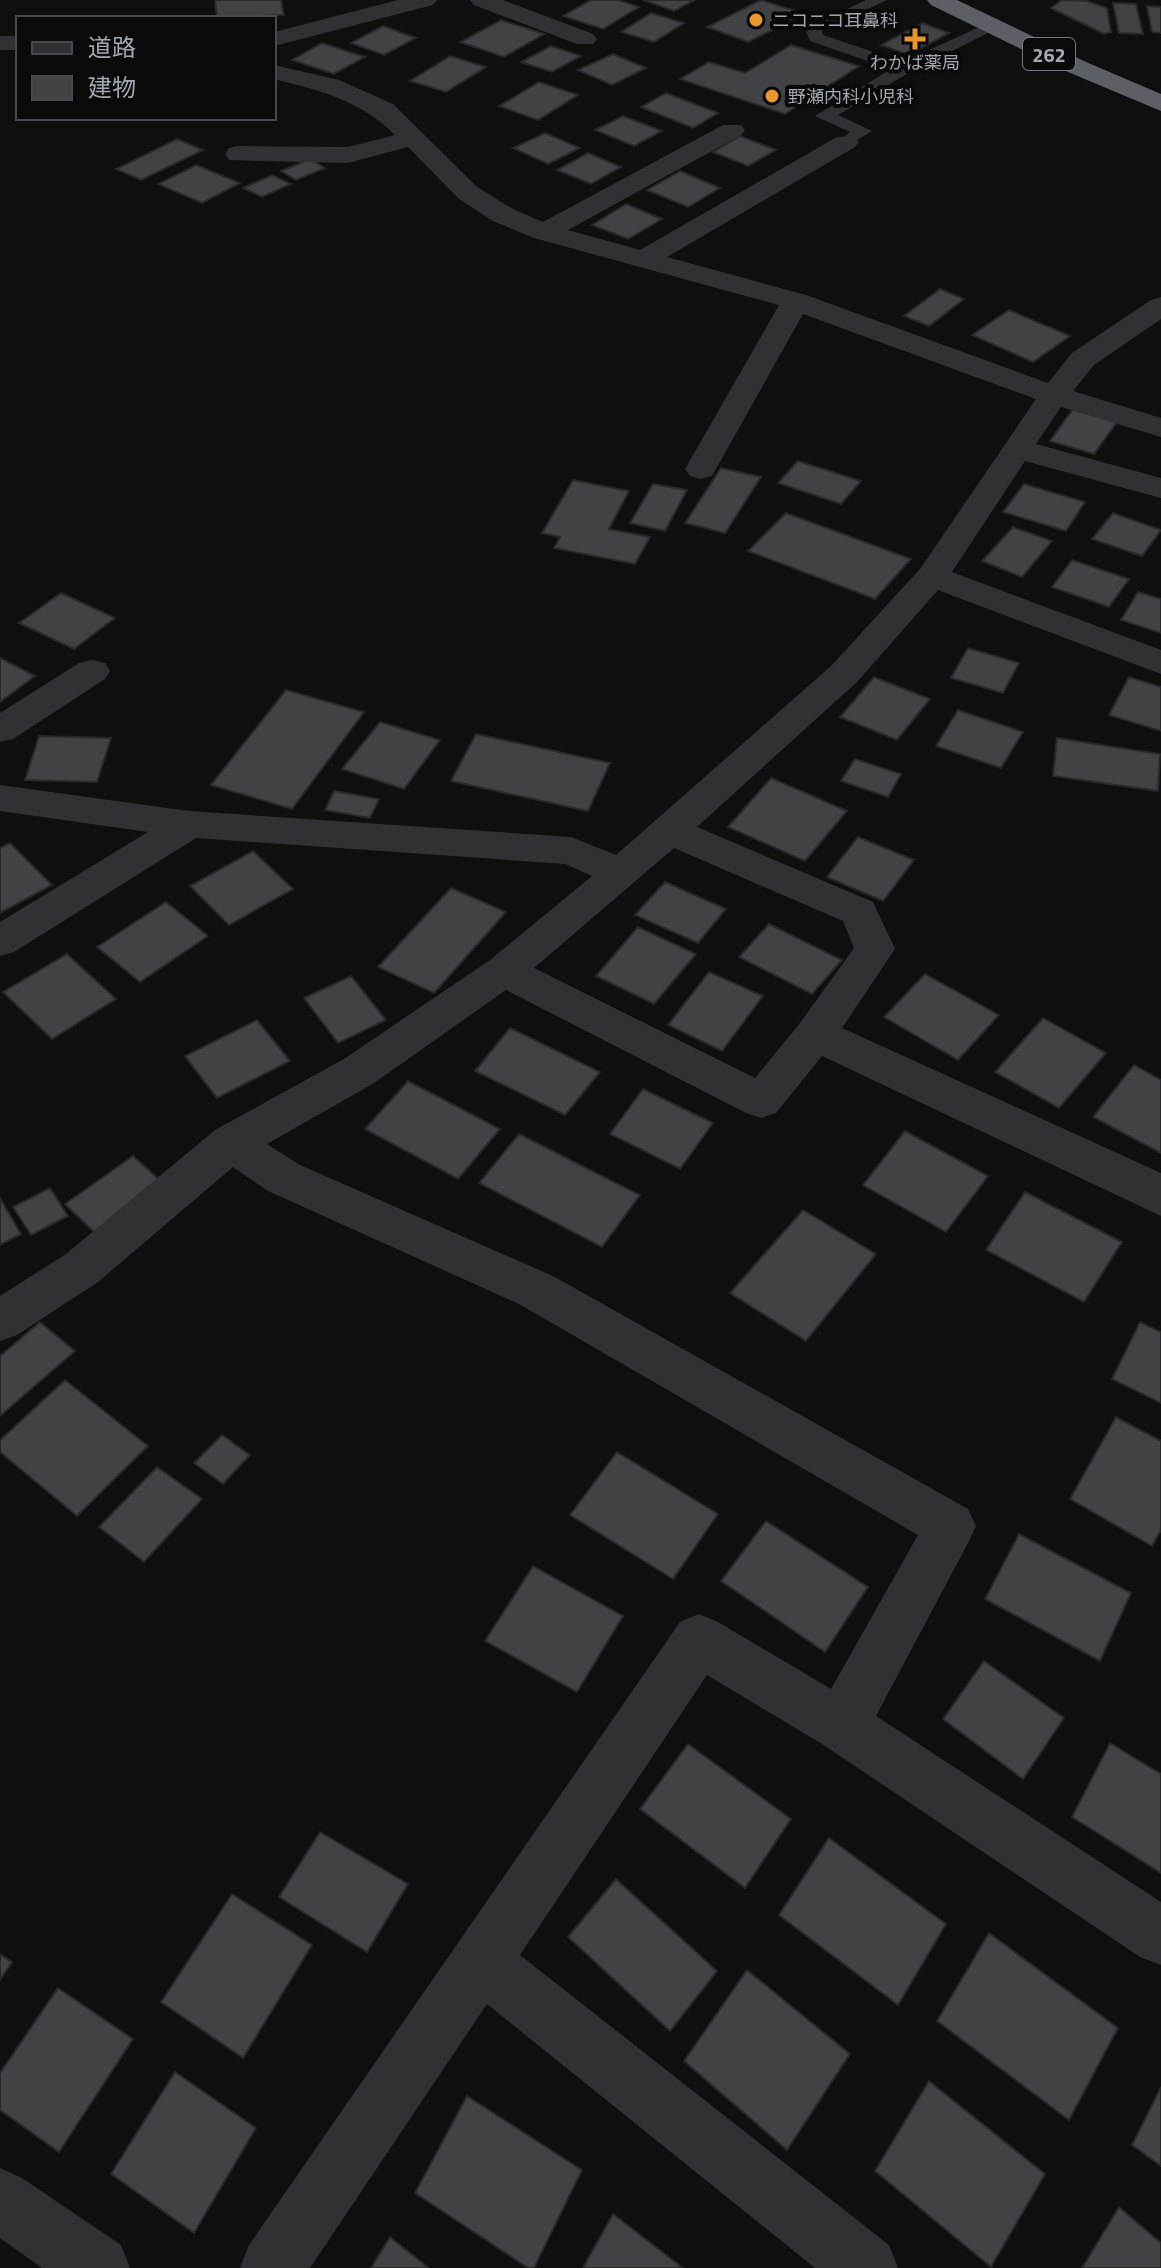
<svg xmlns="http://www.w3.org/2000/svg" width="1161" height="2268" font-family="'Titillium Web','Noto Sans JP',sans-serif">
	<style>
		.building { fill: #404246; stroke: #29292c; stroke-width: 2 }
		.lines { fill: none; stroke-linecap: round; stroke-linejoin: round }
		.lane { fill: #303135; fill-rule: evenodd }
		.street { fill: #303135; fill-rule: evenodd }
		.highway { fill: #5c6066; fill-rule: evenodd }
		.poi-dot { fill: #e79630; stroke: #0a0a0b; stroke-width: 3 }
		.labels { text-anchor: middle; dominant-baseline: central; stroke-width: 8; stroke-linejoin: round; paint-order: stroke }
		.far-poi-label { font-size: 18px; fill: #a1a7b0; stroke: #0a0a0b; text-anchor: start }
		.shield { fill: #0a0a0b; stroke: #74787e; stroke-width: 2 }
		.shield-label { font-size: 20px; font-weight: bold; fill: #a1a7b0 }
	</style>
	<rect width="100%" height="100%" fill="#0f0f10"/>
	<g class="building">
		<path d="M215,0h66l3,15 -67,3z"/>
		<path d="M591,0h27l21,7 -36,22 -40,-13z"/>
		<path d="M643,0h52l-21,11z"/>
		<path d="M761,0l44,14 -57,28 -41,-15z"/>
		<path d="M1062,0l25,1 20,7 4,24 -7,2 -53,-26z"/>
		<path d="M1113,3l23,1 7,30 -24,-1z"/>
		<path d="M1147,6l14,1v26l-9,-1z"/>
		<path d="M651,13l33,10 -30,19 -33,-10z"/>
		<path d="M501,20l43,14 -40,23 -44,-15z"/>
		<path d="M922,23l27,10 -40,22 -28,-10z"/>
		<path d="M383,26l33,12 -32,17 -33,-12z"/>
		<path d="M322,43l43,14 -31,17 -42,-14z"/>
		<path d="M791,45l68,21 -74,48 -105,-35 29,-17 36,11z"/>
		<path d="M551,46l30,10 -29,16 -31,-10z"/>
		<path d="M613,54l33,14 -34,17 -34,-15z"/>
		<path d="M450,56l36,11 -40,25 -36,-11z"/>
		<path d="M539,82l39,13 -40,25 -39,-14z"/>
		<path d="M666,93l52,20 -25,15 -52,-21z"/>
		<path d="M623,116l39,15 -28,15 -39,-16z"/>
		<path d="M545,133l35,15 -32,16 -35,-16z"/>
		<path d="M740,136l36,14 -28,16 -35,-14z"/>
		<path d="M177,139l26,11 -62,30 -25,-11z"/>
		<path d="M588,153l33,14 -30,17 -34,-14z"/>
		<path d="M310,159l15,9 -29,12 -15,-9z"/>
		<path d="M196,165l44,18 -38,20 -44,-19z"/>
		<path d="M680,171l40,17 -32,19 -41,-17z"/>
		<path d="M272,175l19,9 -29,13 -19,-9z"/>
		<path d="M626,204l36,15 -34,20 -36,-14z"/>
		<path d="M940,289l24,10 -35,27 -25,-10z"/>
		<path d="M1009,310l61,26 -37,26 -61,-27z"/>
		<path d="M1073,409l44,13 -23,32 -44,-13z"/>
		<path d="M798,461l63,20 -20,23 -63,-21z"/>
		<path d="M721,468l40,9 -36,56 -40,-10z"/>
		<path d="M573,480l56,11 -20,38 41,8 -15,27 -81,-16 6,-11 -18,-4z"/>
		<path d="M653,484l34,6 -22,41 -35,-8z"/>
		<path d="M1024,484l61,18 -19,29 -63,-19z"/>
		<path d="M786,513l125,46 -36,40 -127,-48z"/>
		<path d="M1113,513l48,17 -19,26 -50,-17z"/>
		<path d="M1013,527l39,14 -30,36 -40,-16z"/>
		<path d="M1072,560l57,19 -20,28 -57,-20z"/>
		<path d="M1138,592l23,7v34l-40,-13z"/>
		<path d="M61,593l54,25 -41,31 -55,-26z"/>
		<path d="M968,648l51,15 -16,30 -52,-15z"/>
		<path d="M0,658l35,18 -35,26z"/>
		<path d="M874,677l56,22 -33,41 -57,-23z"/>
		<path d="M1129,677l32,10v44l-52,-16z"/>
		<path d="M286,690l78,22 -72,97 -81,-24z"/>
		<path d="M958,710l65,22 -22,36 -65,-22z"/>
		<path d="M380,722l60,18 -36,49 -62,-20z"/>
		<path d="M476,734l134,29 -22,48 -137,-30z"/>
		<path d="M39,736l72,2 -14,44 -72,-2z"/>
		<path d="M1057,738l103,16 -2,37 -105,-15z"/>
		<path d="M855,759l46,15 -13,23 -47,-16z"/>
		<path d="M771,778l76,33 -42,50 -77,-34z"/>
		<path d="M334,791l45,8 -9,19 -45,-8z"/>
		<path d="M858,837l56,23 -31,41 -56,-24z"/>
		<path d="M10,843l42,42 -52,28v-65z"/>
		<path d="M253,851l40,38 -64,36 -39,-39z"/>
		<path d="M665,882l61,27 -28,34 -63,-28z"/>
		<path d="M451,888l55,24 -72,81 -56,-26z"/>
		<path d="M166,902l42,34 -68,46 -43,-35z"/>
		<path d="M769,924l73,36 -30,34 -73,-37z"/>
		<path d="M638,927l58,27 -42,50 -58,-28z"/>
		<path d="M67,954l49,45 -64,40 -49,-47z"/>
		<path d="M709,972l54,24 -41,55 -54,-26z"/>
		<path d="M925,974l74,41 -41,45 -74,-43z"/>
		<path d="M351,976l35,44 -48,23 -34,-45z"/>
		<path d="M1043,1018l63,35 -47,55 -64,-36z"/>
		<path d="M257,1020l33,41 -73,37 -32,-42z"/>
		<path d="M510,1028l90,44 -35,43 -90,-44z"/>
		<path d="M1134,1065l27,15v73l-68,-36z"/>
		<path d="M408,1081l92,48 -42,50 -93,-50z"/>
		<path d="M643,1089l70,34 -33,46 -70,-35z"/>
		<path d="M905,1131l83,45 -42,56 -83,-47z"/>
		<path d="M519,1134l121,61 -38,52 -123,-64z"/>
		<path d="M133,1156l29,26 -68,50 -29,-28z"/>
		<path d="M50,1188l18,28 -37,19 -18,-28z"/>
		<path d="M1025,1192l97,50 -38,60 -98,-52z"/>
		<path d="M0,1198l21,36 -21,11z"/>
		<path d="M803,1210l73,44 -70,87 -76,-48z"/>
		<path d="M40,1322l35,29 -75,65v-60z"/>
		<path d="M1140,1322l21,10v71l-49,-24z"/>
		<path d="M65,1380l83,66 -71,70 -77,-64v-12z"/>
		<path d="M1116,1417l45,24v89l-9,16 -82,-47z"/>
		<path d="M222,1435l28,20 -27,29 -29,-21z"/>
		<path d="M617,1452l101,62 -45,65 -103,-64z"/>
		<path d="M157,1467l45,32 -58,63 -45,-35z"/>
		<path d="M766,1521l102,66 -43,65 -104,-71z"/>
		<path d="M1019,1534l112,59 -31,68 -115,-62z"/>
		<path d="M533,1566l90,50 -46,76 -92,-51z"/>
		<path d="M984,1661l80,57 -41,61 -80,-60z"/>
		<path d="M1110,1743l51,31v99l-89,-56z"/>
		<path d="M688,1744l103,75 -46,69 -105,-79z"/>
		<path d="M320,1832l88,52 -41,68 -88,-55z"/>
		<path d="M829,1838l117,86 -48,81 -119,-90z"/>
		<path d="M616,1879l101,92 -47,60 -102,-94z"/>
		<path d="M232,1894l80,51 -69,113 -82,-56z"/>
		<path d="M989,1933l129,95 -49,92 -132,-99z"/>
		<path d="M0,1954l12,8 -12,18z"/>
		<path d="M747,1970l103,84 -63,96 -103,-89z"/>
		<path d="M58,1988l75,51 -74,113 -59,-42v-37z"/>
		<path d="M175,2072l81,56 -62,105 -83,-59z"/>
		<path d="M929,2081l116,93 -54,93 -116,-96z"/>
		<path d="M1161,2087v79l-29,-21z"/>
		<path d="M467,2096l115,74 -48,98h-6l-113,-75z"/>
		<path d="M1119,2207l42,36v25h-79z"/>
		<path d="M613,2214l70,54h-100z"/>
		<path d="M390,2237l39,31h-58z"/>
	</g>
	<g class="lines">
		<path class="lane" d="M866,0h21l-65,31 1,4 80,27 83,-38 6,-2 8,5 -90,45 -72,43 34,16 -26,16 -9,-5 13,-10 -35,-16 76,-47 -81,-28 -5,-12z"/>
		<g class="street">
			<path d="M398,0h39l-4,5 -159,41v-14z"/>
			<path d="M470,0h33l90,34 4,5 -4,5h-16l-103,-39z"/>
			<rect x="0" y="36" width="18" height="14"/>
			<path d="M274,65l65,15 54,24 84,83 36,22 30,13 180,-97h18l4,5 -4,5 -173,95 72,20 197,-113h18l4,5 -4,5 -188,110 139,38 242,88 24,-30 79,-53 10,-3v22l-67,46 -21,26 88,27v19l-100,-30 -25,37 125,34v20l-136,-37 -73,111 209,78v24l-223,-84 -81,92 -160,145 176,75 22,47 -53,79 319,145v43l-339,-160 -46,57 -15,5 -15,-5 -240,-123 -132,93 -107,61 33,21 253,111 415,233 8,17 -8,17 -92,173 285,186v63l-21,-8 -318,-213 -115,-69 -187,280 369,290 9,23h-83l-328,-264 -177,264h-70l9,-23 431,-623 19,-8 19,8 113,67 87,-154 -399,-231 -251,-113 -35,-24 -135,115 -81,53 -17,6v-45l66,-42 149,-124 129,-71 146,-99 102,-84 -27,-12 -369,-26 -182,114 -14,4v-34l148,-90 -148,-21v-26l189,26 382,26 45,18 215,-189 89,-97 116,-170 -233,-85 -91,162 -11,3 -11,-3 -5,-7 94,-164 -245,-67 -41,-17 -34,-22 -51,-52 -60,16 -119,-3 -4,-6 4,-6 9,-2 110,1 47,-12c-33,-34 -76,-45 -121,-56zM674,848l169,73 11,27 -54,75 -45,55 -221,-110z"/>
			<path d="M92,660l13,3 5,8 -5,8 -92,60 -13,3v-29l79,-50z"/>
			<path d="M0,2168l22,10 99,67 9,23h-88l-42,-30z"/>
		</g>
		<path class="highway" d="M927,0h30l129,62 75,32v17l-93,-39 -137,-67z"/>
	</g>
	<g class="poi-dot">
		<circle cx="756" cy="20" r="8"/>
		<path d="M911 27h8v8h8v8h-8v8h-8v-8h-8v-8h8z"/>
		<circle cx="772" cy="96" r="8"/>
	</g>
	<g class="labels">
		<g class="far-poi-label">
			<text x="772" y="20">ニコニコ耳鼻科</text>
			<text x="915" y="62" text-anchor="middle">わかば薬局</text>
			<text x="788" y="96">野瀬内科小児科</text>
		</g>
		<rect class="shield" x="1023" y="38" width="52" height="32" rx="6"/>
		<g class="shield-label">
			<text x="1049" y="54">262</text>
		</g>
	</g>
	<rect x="16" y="16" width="260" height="104" fill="#0a0a0b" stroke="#46494d" stroke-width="2"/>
	<rect x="32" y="42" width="40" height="12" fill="#303135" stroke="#46494d" stroke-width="2"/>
	<text x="88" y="56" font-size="24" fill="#a1a7b0">道路</text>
	<rect x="32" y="76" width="40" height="24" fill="#404246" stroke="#46494d" stroke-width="2"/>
	<text x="88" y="96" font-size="24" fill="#a1a7b0">建物</text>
</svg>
